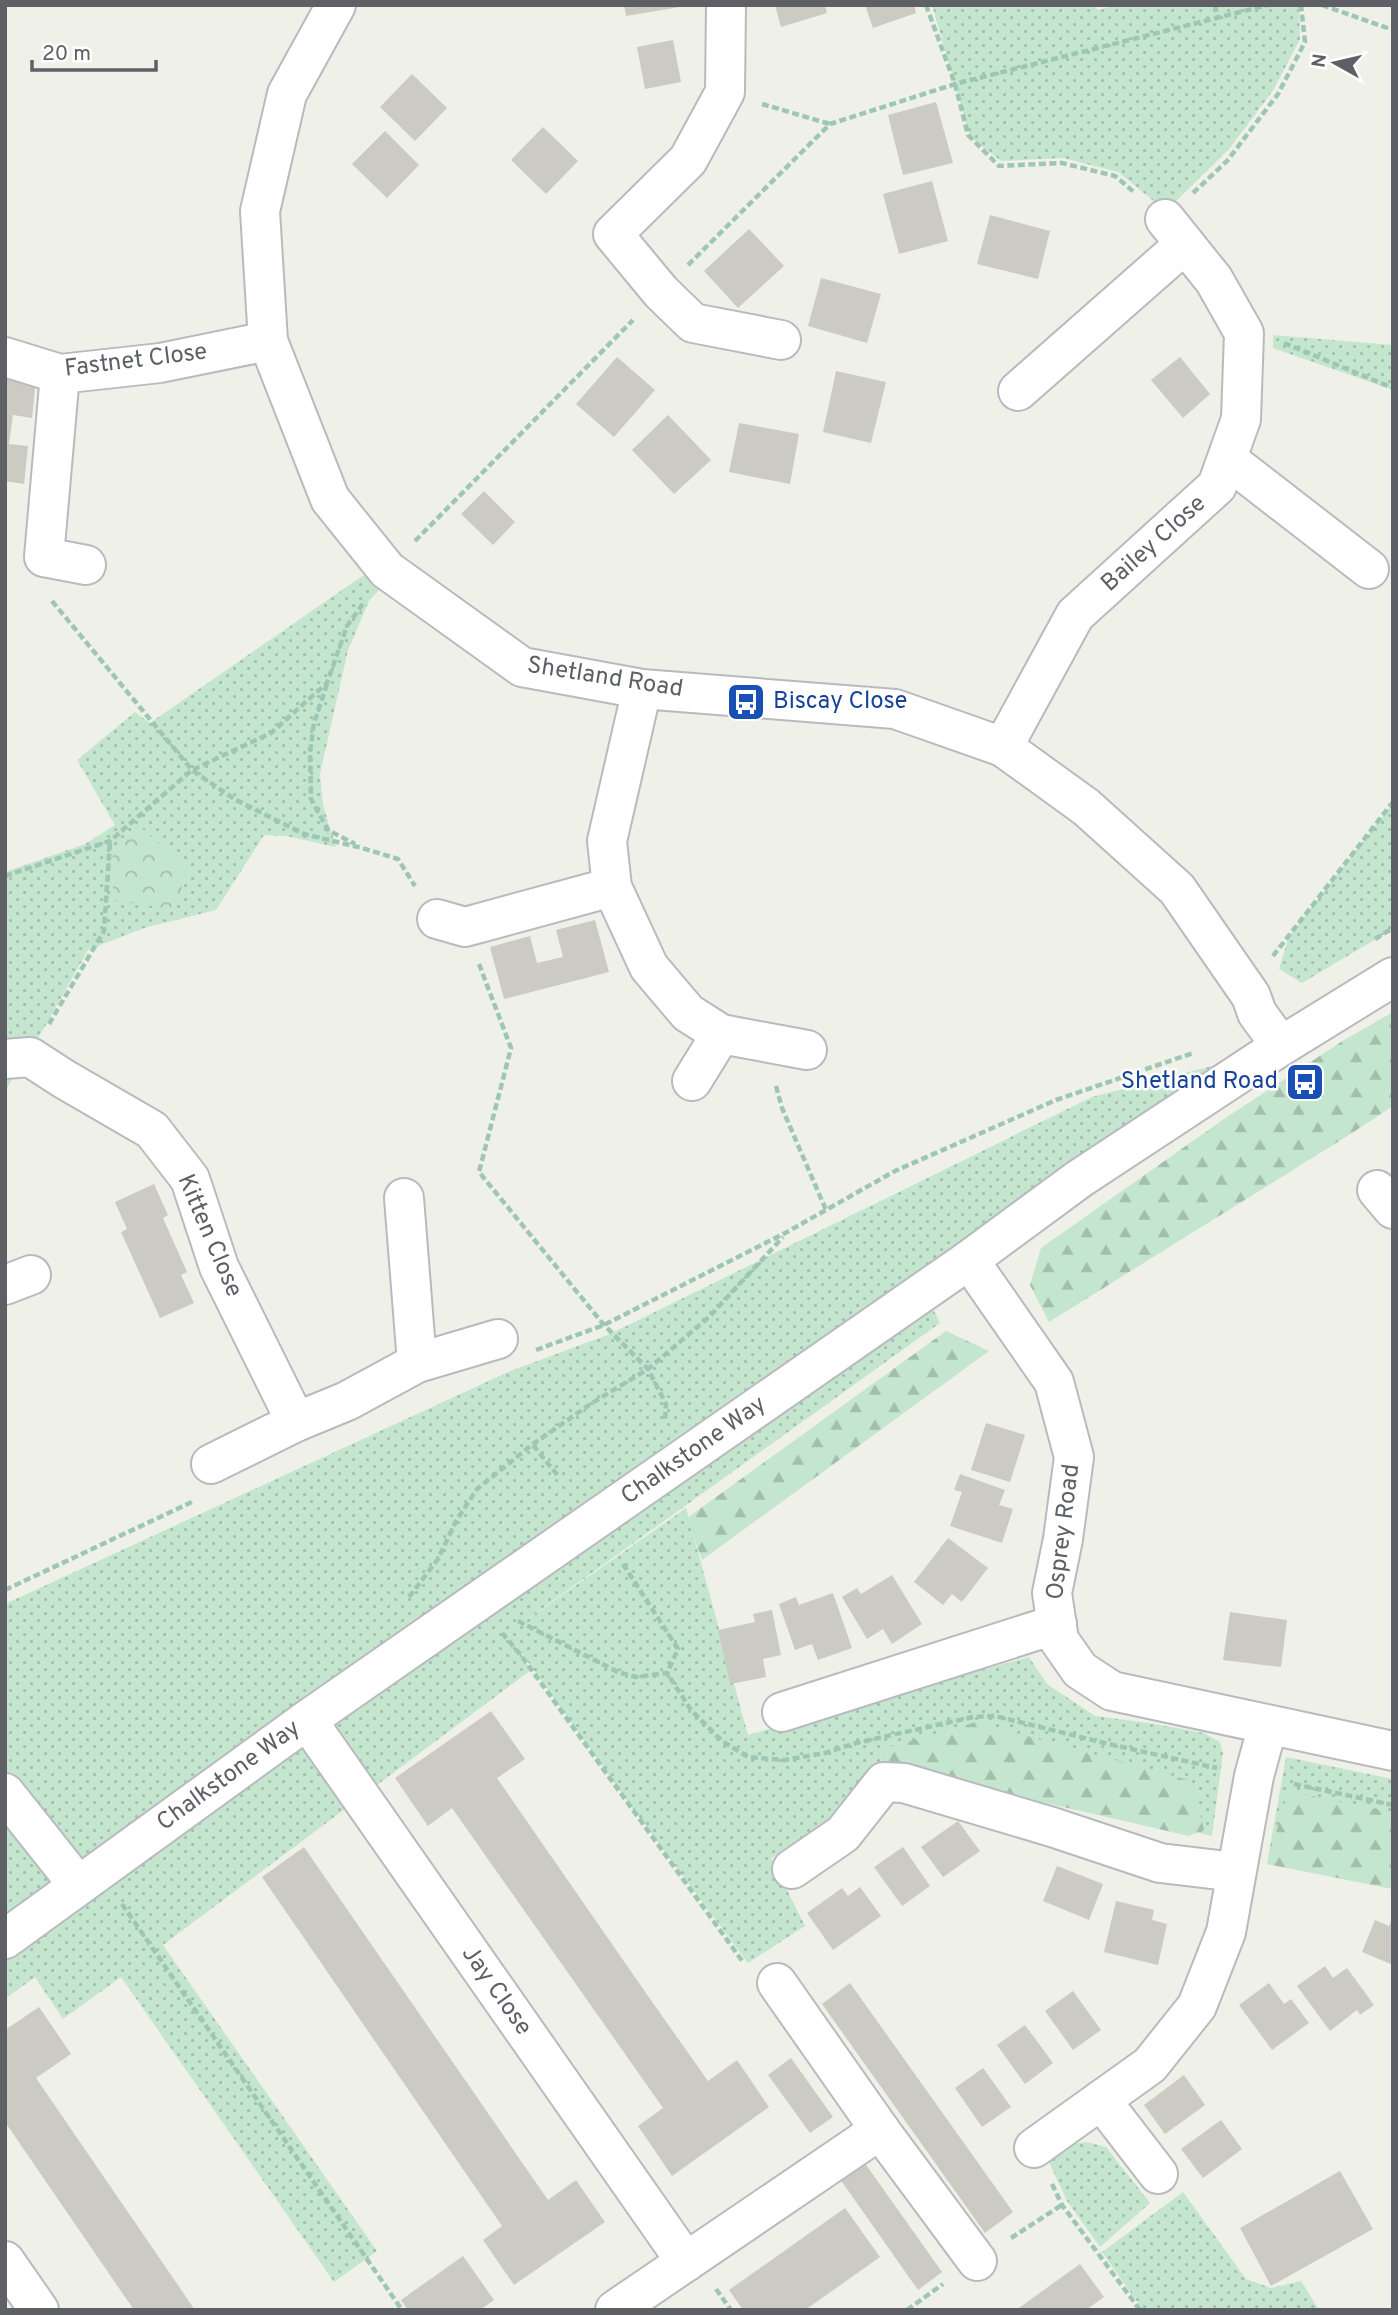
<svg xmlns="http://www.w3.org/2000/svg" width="1398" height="2315" font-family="Overpass,sans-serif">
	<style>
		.grass { fill: url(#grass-dots) }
		.forest { fill: url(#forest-firs) }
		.park { fill: url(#park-crowns) }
		.building { fill: #cbcbc3 }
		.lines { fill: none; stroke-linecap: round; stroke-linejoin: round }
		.minor-casing { stroke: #b9bac0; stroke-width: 42 }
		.path { stroke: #9ec6b5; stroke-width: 4.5; stroke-dasharray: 7 3.5; stroke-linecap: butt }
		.minor { stroke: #fff; stroke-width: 38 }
		.labels { text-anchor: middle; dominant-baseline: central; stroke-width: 5; stroke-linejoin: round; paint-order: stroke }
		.street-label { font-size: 24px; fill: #5e6066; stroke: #fff }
		.transit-label { font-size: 24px; fill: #164399; stroke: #fff; text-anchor: start }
	</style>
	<defs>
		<pattern id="grass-dots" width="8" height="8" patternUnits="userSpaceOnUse" patternTransform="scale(1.75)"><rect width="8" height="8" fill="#c5e6ce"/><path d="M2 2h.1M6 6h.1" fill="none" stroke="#a3beab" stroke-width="1.8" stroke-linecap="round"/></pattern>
		<pattern id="forest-firs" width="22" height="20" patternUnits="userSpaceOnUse" patternTransform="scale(1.75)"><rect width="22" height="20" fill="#c5e6ce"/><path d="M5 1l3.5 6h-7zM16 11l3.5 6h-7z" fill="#a3beab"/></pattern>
		<pattern id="park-crowns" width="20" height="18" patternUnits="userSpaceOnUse" patternTransform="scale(1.75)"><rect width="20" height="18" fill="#c5e6ce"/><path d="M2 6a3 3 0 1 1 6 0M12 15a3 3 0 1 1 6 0" fill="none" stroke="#a3beab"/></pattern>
	</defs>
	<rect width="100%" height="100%" fill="#eff0e7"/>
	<g class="grass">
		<path d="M932,5h160l6,5 21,-5h180l1,34 -26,50 -44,59 -64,63 -48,-39 -55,-14 -62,3 -31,-24z"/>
		<path d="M1273,335l120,10v45l-120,-42z"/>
		<path d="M371,570l15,12 -17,19 -21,49 -28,124 3,31 13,42 -50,-11 -22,-1 -48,75 -72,18 -56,22 -44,78 -39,63v-219l80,-28 30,-19 -38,-65 58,-48 15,11z"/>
		<path d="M1393,803v126l-91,54 -23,-14 10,-33z"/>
		<path d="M1228,1062l-307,223 19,38 -432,310 178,-125 62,227 281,-78 18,27 48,32 54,7 55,10 16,9 3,11 -11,83 -235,-55 -95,-20 -51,65 -60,32 34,68 -57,37 -115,-154 -120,-168 18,29 -368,275 214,306 -43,31 -213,-305 -58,42 -28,-42 -30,22v-395l503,-232 102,-38 482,-237z"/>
		<path d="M1286,1757l107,22v110l-126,-25z"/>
		<path d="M1086,2142l20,5 44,56 -50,44 -33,-46 -18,-39 17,-17z"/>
		<path d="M1183,2192l63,87 25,9 30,-7 18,29h-176l-41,-58z"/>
	</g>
	<g class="forest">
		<path d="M1393,1012v94l-44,29 -300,187 -19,-37 11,-37 183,-129 120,-79z"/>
		<path d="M946,1331l43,20 -287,209 -15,-42z"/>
		<path d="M976,1722l216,59 12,49 -15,6 -308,-71 5,-17z"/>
		<path d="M1288,1791l105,22v76l-126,-25z"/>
	</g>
	<path class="park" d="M139,825l51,48 -20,36 -56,-9 -3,-42z"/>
	<g class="building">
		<path d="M624,5h55l1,2 -54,9z"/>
		<path d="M775,5h50l2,8 -46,14z"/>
		<path d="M865,5h49l2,8 -43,15z"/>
		<path d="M673,40l8,42 -36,7 -8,-42z"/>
		<path d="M412,74l35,34 -32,33 -35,-34z"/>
		<path d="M936,102l17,61 -50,12 -15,-60z"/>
		<path d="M543,127l35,34 -32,33 -35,-34z"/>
		<path d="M385,131l34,34 -32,33 -35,-34z"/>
		<path d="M932,181l16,60 -49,13 -16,-60z"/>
		<path d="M990,215l60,16 -12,48 -61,-15z"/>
		<path d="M749,229l35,37 -46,42 -34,-37z"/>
		<path d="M821,278l60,16 -14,49 -59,-17z"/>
		<path d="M617,357l38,33 -41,47 -38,-33z"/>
		<path d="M1180,357l30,37 -27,24 -32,-38z"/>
		<path d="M836,371l50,11 -15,61 -48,-11z"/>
		<path d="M5,376l31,3 -4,39 -19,-3 -4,29 19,2 -4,38 -19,-3z"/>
		<path d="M668,415l43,45 -37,34 -42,-44z"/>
		<path d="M739,423l60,11 -9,50 -61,-12z"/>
		<path d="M484,491l31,31 -22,23 -32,-31z"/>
		<path d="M595,920l14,52 -105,27 -14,-52 40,-11 7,27 26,-6 -7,-27z"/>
		<path d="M154,1184l14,31 -5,3 24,54 -6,3 13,28 -34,15 -39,-86 6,-3 -12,-27z"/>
		<path d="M986,1423l39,12 -15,47 -39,-12z"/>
		<path d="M960,1474l45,16 -6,15 14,4 -11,34 -52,-17 12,-34 -8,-2z"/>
		<path d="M948,1538l40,30 -26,34 -10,-8 -9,11 -29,-23z"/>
		<path d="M892,1575l30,49 -30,20 -9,-15 -16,10 -25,-42 15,-9 4,6z"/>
		<path d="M833,1593l19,55 -34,12 -6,-16 -17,6 -16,-46 17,-7 3,8z"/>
		<path d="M772,1610l9,45 -18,4 3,18 -36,7 -12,-54 37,-8 -2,-8z"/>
		<path d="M1230,1612l57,8 -6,47 -58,-7z"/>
		<path d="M491,1711l34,48 -28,19 151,218 60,85 29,-21 32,47 -97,69 -34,-50 25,-18 -211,-300 -24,18 -33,-48z"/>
		<path d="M958,1821l22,30 -37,26 -22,-30z"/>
		<path d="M304,1847l244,353 28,-20 29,42 -91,63 -31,-45 19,-14 -240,-349z"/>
		<path d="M903,1847l27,39 -28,20 -28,-39z"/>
		<path d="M1057,1866l46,18 -14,36 -46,-19z"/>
		<path d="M860,1887l21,29 -48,34 -26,-37 35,-25 6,8z"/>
		<path d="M1116,1901l38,9 -2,10 15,4 -9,41 -54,-13z"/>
		<path d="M1393,1917v48l-31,-13 13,-32 14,6z"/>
		<path d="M1325,1966l8,12 14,-10 27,37 -14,10 -3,-5 -27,21 -33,-45z"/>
		<path d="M850,1983l163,229 -28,21 -163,-229z"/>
		<path d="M1269,1983l15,21 7,-5 18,24 -37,27 -33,-45z"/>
		<path d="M1073,1991l28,39 -28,20 -28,-39z"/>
		<path d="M39,2007l32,47 -35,24 159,232h-61l-129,-188v-92z"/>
		<path d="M1025,2025l28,38 -28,21 -28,-39z"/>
		<path d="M791,2058l42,59 -23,16 -42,-58z"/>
		<path d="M983,2068l28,39 -29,20 -27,-39z"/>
		<path d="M1184,2075l21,30 -40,29 -21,-29z"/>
		<path d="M1221,2120l21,29 -39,29 -22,-29z"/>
		<path d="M864,2162l78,110 -24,18 -78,-111z"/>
		<path d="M1340,2171l33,58 -102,57 -31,-58z"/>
		<path d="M845,2208l35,49 -75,53h-62l-14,-20z"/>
		<path d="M463,2256l31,44 -14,10h-72l-7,-10z"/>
		<path d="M1080,2264l24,33 -18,13h-70z"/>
	</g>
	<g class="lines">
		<defs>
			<g id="minor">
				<path d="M336,5l-49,89 -27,117 8,130 62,158 57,71 135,97 120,22 253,20 108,38 83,60 91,82 74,107 6,17 24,33"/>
				<path d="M726,5l-1,87 -37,68 -75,74 48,58 32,31 88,17"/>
				<path d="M5,357l55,17 100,-11 108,-22"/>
				<path d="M60,374l-16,183 42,8"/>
				<path d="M1018,391l167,-147"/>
				<path d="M1227,459l142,110"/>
				<path d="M642,689l-35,152 5,46 37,80 39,46 33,21 86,16"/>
				<path d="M1003,747l72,-132 142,-129 24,-67 3,-86 -30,-53 -49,-61"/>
				<path d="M437,919l28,8 147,-40"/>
				<path d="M5,1059l25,-2 34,22 88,51 38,49 29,88 77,155"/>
				<path d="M692,1081l29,-47"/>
				<path d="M1377,1190l16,19"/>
				<path d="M404,1198l13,165"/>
				<path d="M969,1260l85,122 20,75 -11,82 -11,54 7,47 21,30 32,21 281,60"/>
				<path d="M5,1285l26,-10"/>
				<path d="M211,1464l85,-42 51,-21 70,-38 81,-24"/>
				<path d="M782,1712l275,-88"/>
				<path d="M307,1720l379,542"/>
				<path d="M5,1793l73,92"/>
				<path d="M792,1869l51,-35 41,-52 20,1 148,44 108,36 76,9"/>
				<path d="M5,1939l302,-219 662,-460 110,-81 202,-133 112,-69"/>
				<path d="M777,1983l103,147 97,131"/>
				<path d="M1101,2100l57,74"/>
				<path d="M1034,2148l116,-83 47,-59 29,-74 28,-156 14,-51"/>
				<path d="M5,2261l34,49"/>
				<path d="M615,2310l265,-180"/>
			</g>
		</defs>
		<use href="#minor" class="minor-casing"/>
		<g class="path">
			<path d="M926,5l29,79 13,51 31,31 63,-3 53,13 20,17"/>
			<path d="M1215,5l2,12"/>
			<path d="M1322,5l71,25"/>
			<path d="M762,104l68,20"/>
			<path d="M1193,193l34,-32 51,-67 27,-52 -4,-37"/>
			<path d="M688,265l142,-141 125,-40 313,-79"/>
			<path d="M1284,343l109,45"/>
			<path d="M415,541l218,-221"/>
			<path d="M52,601l140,169 42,29 70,35 58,14 36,11 17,27"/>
			<path d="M327,684l-13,39 -4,29 1,47 17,31 27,14"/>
			<path d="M5,876l105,-35 82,-71 79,-37 56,-50 20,-57 18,-25"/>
			<path d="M1375,939l18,-11"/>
			<path d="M1273,956l120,-154"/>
			<path d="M479,964l32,84 -32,124 125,153 44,44 18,35 -1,17"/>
			<path d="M49,1024l55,-93 6,-90"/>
			<path d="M776,1086l6,22 44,102"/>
			<path d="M536,1350l68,-25 183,-93 108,-61 161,-71 137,-47"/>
			<path d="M533,1445l26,32"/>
			<path d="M623,1564l55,85 -11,24"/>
			<path d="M5,1590l189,-89"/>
			<path d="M409,1597l29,-38 18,-38 21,-32 56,-45 59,-41 56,-34 61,-52 74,-80"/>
			<path d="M518,1621l100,51 18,5 31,-4 24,37 31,31 26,16 37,3 40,-7 31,-10 117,-26 22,-1 118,29 104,23"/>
			<path d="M502,1633l18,21 223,308"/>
			<path d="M1294,1784l99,21"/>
			<path d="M122,1904l280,406"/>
			<path d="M1052,2184l10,21 78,105"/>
			<path d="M1011,2238l51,-33"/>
			<path d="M716,2289l15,21"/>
			<path d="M907,2310l36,-26"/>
		</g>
		<use href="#minor" class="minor"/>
	</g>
	<defs>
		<symbol id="bus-square" viewBox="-11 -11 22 22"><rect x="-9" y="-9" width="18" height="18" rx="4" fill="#1a4fb4" stroke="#fff"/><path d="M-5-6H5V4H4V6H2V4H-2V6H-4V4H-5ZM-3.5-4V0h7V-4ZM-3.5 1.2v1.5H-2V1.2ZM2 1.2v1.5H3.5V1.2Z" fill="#fff"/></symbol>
	</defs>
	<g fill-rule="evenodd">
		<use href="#bus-square" x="724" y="680" width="44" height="44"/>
		<use href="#bus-square" x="1283" y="1060" width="44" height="44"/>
	</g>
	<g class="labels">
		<g class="street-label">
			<text transform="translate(136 361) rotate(-7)">Fastnet Close</text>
			<text transform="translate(1154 544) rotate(-42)">Bailey Close</text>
			<text transform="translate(605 678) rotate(9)">Shetland Road</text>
			<text transform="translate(209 1236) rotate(67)">Kitten Close</text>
			<text transform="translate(694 1451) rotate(-35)">Chalkstone Way</text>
			<text transform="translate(1064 1532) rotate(-83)">Osprey Road</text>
			<text transform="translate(229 1776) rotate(-36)">Chalkstone Way</text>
			<text transform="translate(496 1991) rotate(55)">Jay Close</text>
		</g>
		<g class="transit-label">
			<text x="773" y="702">Biscay Close</text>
			<text x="1278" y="1082" text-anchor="end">Shetland Road</text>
		</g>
	</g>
	<rect width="1398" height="2315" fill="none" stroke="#5e6066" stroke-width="14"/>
	<g transform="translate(1335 63) rotate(278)" stroke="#ffffff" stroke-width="5" paint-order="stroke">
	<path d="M0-5L12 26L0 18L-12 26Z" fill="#5e6066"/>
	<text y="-10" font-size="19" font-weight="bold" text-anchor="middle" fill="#5e6066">N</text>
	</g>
	<path d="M32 60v10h124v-10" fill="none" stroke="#5e6066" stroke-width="3.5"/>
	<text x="42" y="60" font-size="21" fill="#5e6066" stroke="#ffffff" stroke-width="5" paint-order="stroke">20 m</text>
</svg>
